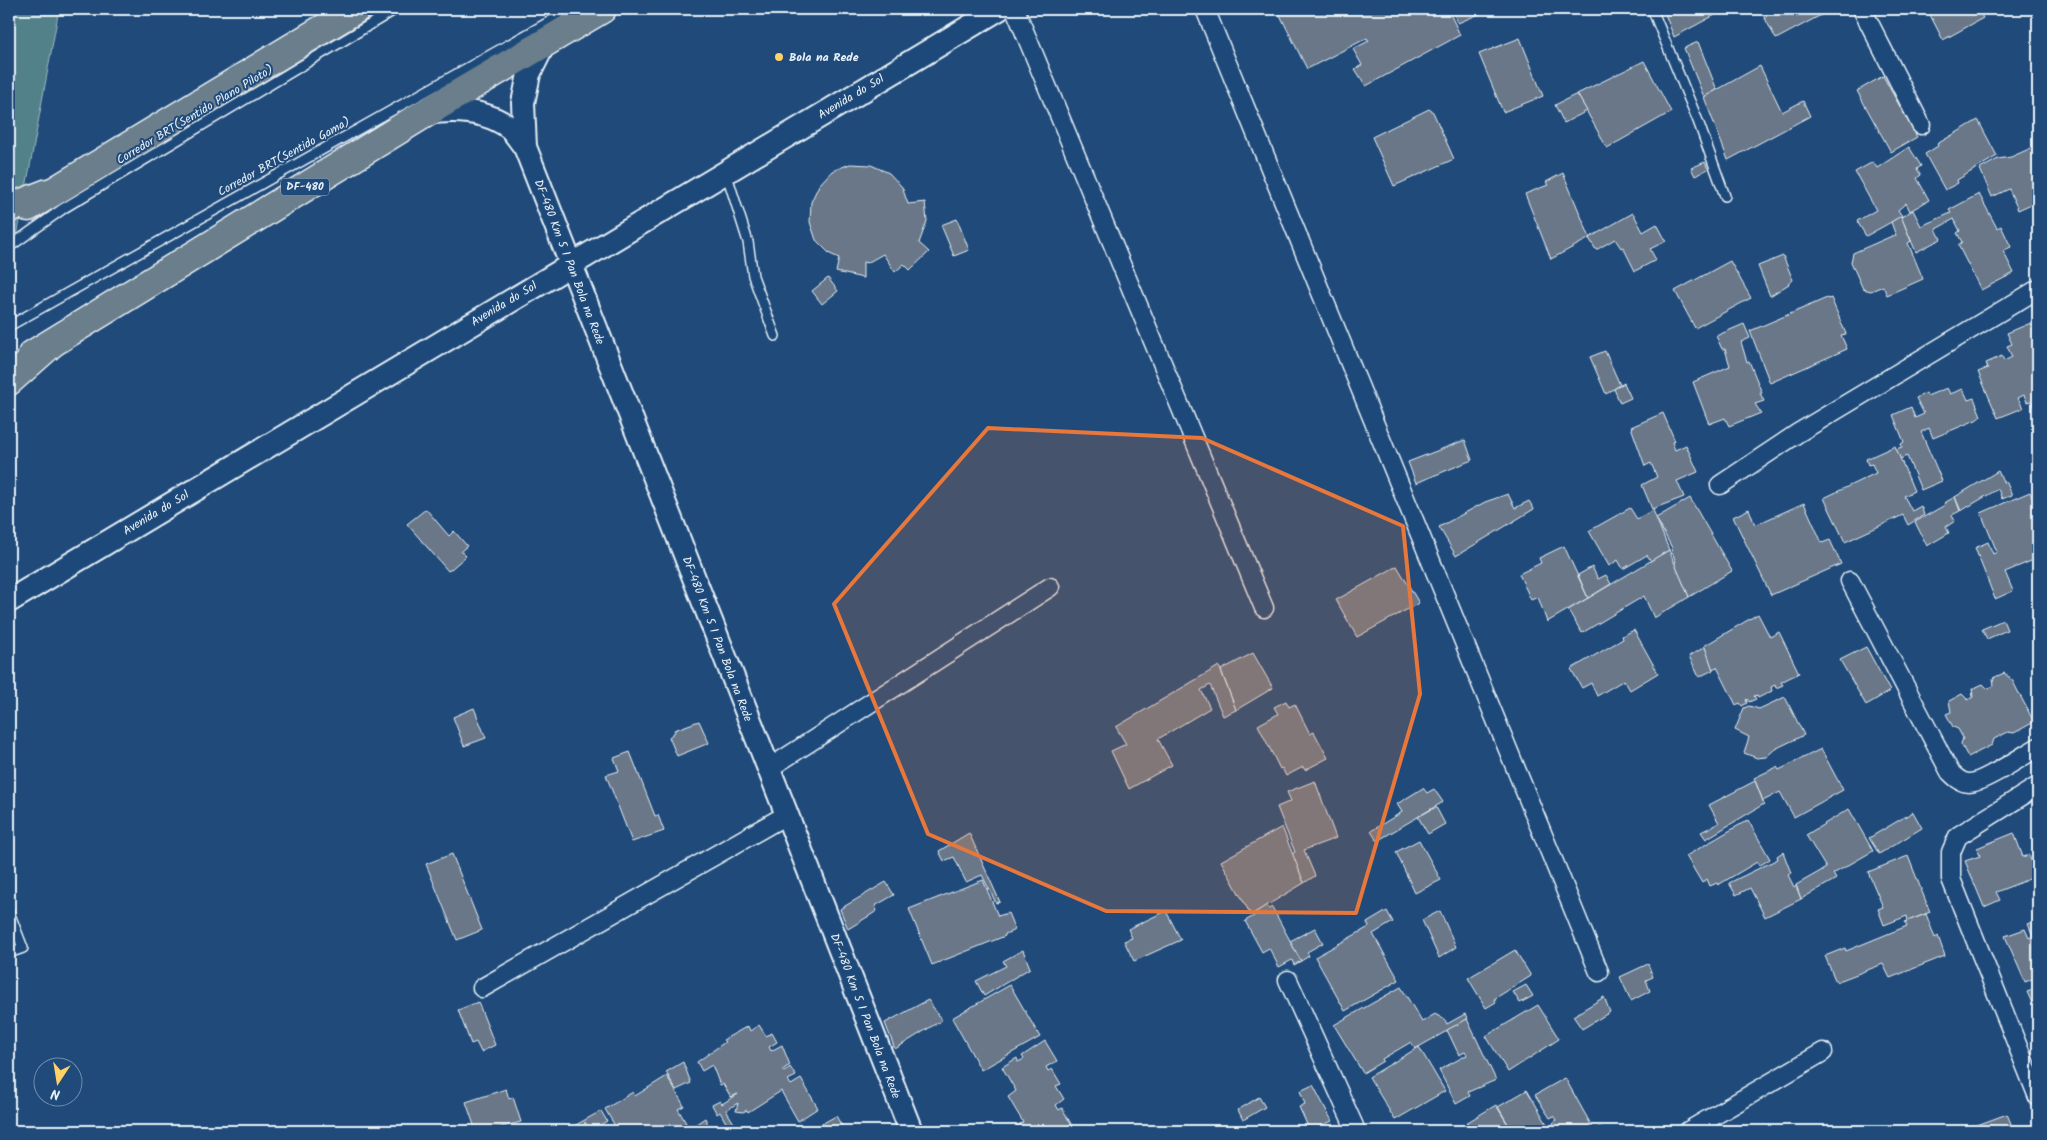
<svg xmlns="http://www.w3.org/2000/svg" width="2047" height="1140" font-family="Kalam,sans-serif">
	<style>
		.green { fill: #53818a; stroke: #9eb9c1 }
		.building { fill: #697788; stroke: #e8f1f8 }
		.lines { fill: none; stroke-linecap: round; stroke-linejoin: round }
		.service-casing { stroke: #e8f1f8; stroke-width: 12 }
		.minor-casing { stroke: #e8f1f8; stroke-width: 21 }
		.tertiary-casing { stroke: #e8f1f8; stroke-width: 26 }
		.primary-casing { stroke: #e8f1f8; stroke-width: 31 }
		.trunk-casing { stroke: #e8f1f8; stroke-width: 31 }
		.service { stroke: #1f4a7a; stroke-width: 9 }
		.minor { stroke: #1f4a7a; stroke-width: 18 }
		.tertiary { stroke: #1f4a7a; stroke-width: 22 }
		.primary { stroke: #6b7e8b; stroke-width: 28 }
		.trunk { stroke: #6b7e8b; stroke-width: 28 }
		.marked { fill: #e8773b; fill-opacity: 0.2; stroke: #e8773b; stroke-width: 4; stroke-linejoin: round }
		.poi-dot { fill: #ffd166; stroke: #1f4a7a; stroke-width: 2 }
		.labels { text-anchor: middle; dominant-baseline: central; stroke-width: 4; stroke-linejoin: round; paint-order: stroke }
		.shield { fill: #1f4a7a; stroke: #acbfd2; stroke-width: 1 }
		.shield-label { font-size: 11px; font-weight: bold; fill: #e8f1f8 }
		.poi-label { font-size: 12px; font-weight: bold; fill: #e8f1f8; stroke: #1f4a7a; text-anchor: start }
		.street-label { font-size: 12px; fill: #e8f1f8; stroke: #1f4a7a }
	</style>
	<rect width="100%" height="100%" fill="#1f4a7a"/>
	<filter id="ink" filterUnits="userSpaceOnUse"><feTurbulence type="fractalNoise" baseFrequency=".02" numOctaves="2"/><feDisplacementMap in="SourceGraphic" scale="10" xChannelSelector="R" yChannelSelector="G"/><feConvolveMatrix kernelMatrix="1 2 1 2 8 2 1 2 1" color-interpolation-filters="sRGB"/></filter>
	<g filter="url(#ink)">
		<path class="green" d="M9,9h50l-50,271z"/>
		<g class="building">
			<path d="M1277,9h171l12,26 -94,51 -11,-17 7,-4 -9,-16 16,-8 -2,-3 -60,31z"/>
			<path d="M1452,9h39l-33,14z"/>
			<path d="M1663,9h63l-52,28z"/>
			<path d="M1760,9h61l2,5 -47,25z"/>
			<path d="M1927,9h51l5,9 -40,22z"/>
			<path d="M1520,38l23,58 -40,16 -24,-58z"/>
			<path d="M1698,42l19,48 -13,7 -20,-49z"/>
			<path d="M1644,61l27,51 -64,36 -30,-54z"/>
			<path d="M1760,66l22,46 21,-11 7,15 -82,44 -24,-63z"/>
			<path d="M1883,76l34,61 -26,15 -34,-61z"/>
			<path d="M1577,94l10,17 -23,12 -9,-18z"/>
			<path d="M1429,109l4,3 21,47 -60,27 -22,-49z"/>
			<path d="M1978,120l19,36 -40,24 1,3 -13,7 -20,-36 13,-8 -1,-2z"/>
			<path d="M2038,145v56l-20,9 -9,-21 -17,8 -12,-28 18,-10 13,-2z"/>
			<path d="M1909,147l12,19 -4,3 4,6 -4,3 12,22 -19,11 -4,-8 -8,7 4,6 -36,20 -9,-15 19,-11 -21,-38 18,-10 4,6z"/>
			<path d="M1705,162l3,7 -13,7 -4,-8z"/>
			<path d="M850,164l21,1 18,8 13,14 6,17 17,-2 2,19 -8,22 10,9 -19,18 -6,-6 -9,8 -12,-18 -16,9 -4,-1v16l-27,-6 3,-14 -9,-4 -14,-14 -6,-18 1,-20 8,-17 13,-14z"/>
			<path d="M1563,173l27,65 -39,21 -26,-65 23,-9 -2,-3z"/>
			<path d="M1979,194l18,34 4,-2 10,21 -8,4 11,22 -33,17 -23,-45 4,-3 -5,-9 3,-2 -6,-12 -18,10 5,10 -25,13 -15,-35 12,-7 8,16 30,-13 -2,-3z"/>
			<path d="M1633,213l10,19 14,-8 9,17 -16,8 6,11 -21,11 -12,-24 -2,1 -6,-9 -19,11 -7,-12z"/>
			<path d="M1901,216l10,25 -3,2 15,36 -36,16 -4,-9 -12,5 -8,-2 -12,-27 2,-9 39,-17h4l-5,-14z"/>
			<path d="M957,219l12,31 -15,6 -13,-31z"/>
			<path d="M1783,256l10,24 -5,3 1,1 -19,12 -12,-30z"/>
			<path d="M1730,261l21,37 -56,30 -20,-37z"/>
			<path d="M828,278l10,13 -16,13 -10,-13z"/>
			<path d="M1827,298l1,1 3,-1 15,36 -5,1 6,14 -77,34 -20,-52z"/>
			<path d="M2038,320v92l-1,1 -6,-12 -4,1 -3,-7 -6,3 5,10 -25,10 -20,-46 10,-4 -2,-5 16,-7 2,5 8,-4 -5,-11 5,-2 -5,-11z"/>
			<path d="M1744,324l6,14 -9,4 6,20 2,-1 13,32h-2l4,8 -9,3 6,9 -32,13 -4,-8 -16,6 -16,-42 37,-16 -5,-17h-3l-6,-13z"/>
			<path d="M1605,351l15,34 -14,9 -16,-37z"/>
			<path d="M1624,383l7,15 -11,5 -6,-14z"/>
			<path d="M1947,388l3,6 13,-5 5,11 6,-2 7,18 -5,4 -43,18 -4,-10 -8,4 21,49 -21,9 -14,-34 -7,3 -4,-10 6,-2 -1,-3 3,-2 -11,-27 18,-8 4,11 9,-4 -8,-16 10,-5 1,3z"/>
			<path d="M1663,413l12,28 -3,1 3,8 11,-5 12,27 -21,9 7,16 -32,12 -10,-24 15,-8 -6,-14 -6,3 -14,-39z"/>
			<path d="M1465,440l7,20 -56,23 -8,-21z"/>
			<path d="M1895,446l19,45 -10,5 8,15 9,-5 3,9 -16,10 -5,-10 -58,27 -21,-44 52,-25 -4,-9 -4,1 -2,-6z"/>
			<path d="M1998,471l6,12 2,-2 6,14 -10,4 -4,-10 -37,22 -6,-14z"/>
			<path d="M2030,492l8,21v45l-33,14 8,19 -18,8 -20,-51 13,-6 5,12 4,-2 -16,-39z"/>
			<path d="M1508,494l7,14 14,-7 5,8 -78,47 -17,-29 46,-25z"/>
			<path d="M1955,497l5,14 -8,4 3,6 -9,6 3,6 -22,13 -12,-24 30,-17 -1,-2z"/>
			<path d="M1690,498l42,73 -43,26 -15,-34 2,-1 -5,-13 1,-1 -16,-30z"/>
			<path d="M1804,503l18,40 8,-3 11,24 -70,31 -38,-78 16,-8 6,16z"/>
			<path d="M1630,508l7,11 16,-9 16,40 -18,11 -4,-6 -24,14 -5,-9 -9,6 -20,-35z"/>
			<path d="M426,509l23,27 5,-5 13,15 -6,5 5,5 -16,14 -2,1 -41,-47z"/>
			<path d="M1564,546l24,52 -41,24 -9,-25 -7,3 -12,-26 22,-11 -2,-5z"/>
			<path d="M1669,550l20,47 -35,21 -10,-22 -62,37 -14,-23z"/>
			<path d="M1397,566l22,37 -62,34 -21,-37z"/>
			<path d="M1592,567l6,12 8,-4 5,9 -23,14 -10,-23z"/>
			<path d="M1758,614l12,23 9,-5 20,41 -18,9 2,3 -7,3 -1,-3 -4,2 1,4 -14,7 -1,-3 -3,1 2,3 -7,3 -2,-3 -1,1 1,3 -5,3 -2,-3 -4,2 -19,-38 -5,2 -8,-23z"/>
			<path d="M2003,620l4,10 -20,9 -5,-10z"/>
			<path d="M1634,630l24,43 -28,17 -6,-10 -27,16 -6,-13 -9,5 -11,-19 52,-30 -1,-3z"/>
			<path d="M1705,647l8,23 -14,7 -10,-21z"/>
			<path d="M1866,647l24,44 -24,14 -26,-45z"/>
			<path d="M1253,653l20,35 -37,22 -15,-40z"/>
			<path d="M1219,666l17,44 -13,6 -13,-31 -9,5 9,18 -52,31 14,26 -43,24 -18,-38 15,-7 -10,-17z"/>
			<path d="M2004,673l8,7 22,42 -20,11 -6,-1 -14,7 -2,6 -24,12 -7,-13 2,-6 -5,-9 -5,-2 -7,-13 5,-2 -2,-11 13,-7 6,6 5,-3 -1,-8 11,-5 5,5 6,-3 -1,-8z"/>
			<path d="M1785,697l19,38 -29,14 -9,8 -9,1 -13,-5 5,-16 -14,-7 9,-22 5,-2 10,3z"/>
			<path d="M1286,701l3,6 6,-3 15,30 4,-2 14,26 -23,12 -2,-3 -17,9 -4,-8 -2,1 -22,-44 20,-11 -4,-7z"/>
			<path d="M474,708l12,30 -22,8 -11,-29z"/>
			<path d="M699,721l10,22 -32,13 -8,-19 6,-5 -1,-2z"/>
			<path d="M1821,749l22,41 -49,27 -14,-25 -17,9 -9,-23 23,-11 2,3z"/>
			<path d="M630,752l25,64 3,-1 6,16 -32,11 -26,-67 13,-4 -5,-13z"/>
			<path d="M1315,781l21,57 -32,12 11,26 -11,7 -12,-29 3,-2 -18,-45 14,-6 -4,-9z"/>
			<path d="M1755,781l9,23 -58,35 -5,-7 18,-9 -10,-18z"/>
			<path d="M1423,788l4,5 7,-4 9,13 -66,39 -6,-10 31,-19 -5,-8z"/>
			<path d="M1436,807l9,17 -17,10 -10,-17z"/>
			<path d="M1849,809l24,42 -40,23 3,5 -35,20 -5,-14 30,-17 -20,-33z"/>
			<path d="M1913,812l9,16 -43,26 -10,-16z"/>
			<path d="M1748,820l22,39 -11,7 -2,-4 -39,23 -1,-2 -7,3 -3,-7 -5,4 -16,-27z"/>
			<path d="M1282,827l22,56 -53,32 -30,-54z"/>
			<path d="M969,833l31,69 -4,1 -14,-28 -16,7 -12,-25 -10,4 -5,-10z"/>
			<path d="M2014,833l9,24 6,-2 8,21 -41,16 4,8 -16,7 -19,-46 15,-5 -3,-8z"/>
			<path d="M1419,840l22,40 -26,13 -19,-41z"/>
			<path d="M1783,852l8,21 -3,2 6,12 2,-1 5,13 -36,18 -15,-29 -14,7 -7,-12 49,-24 -1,-3z"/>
			<path d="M452,854l30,76 -25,10 -31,-76z"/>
			<path d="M1908,856l22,56 -22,9 -1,-5 -23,9 -6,-16 5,-2 -15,-35z"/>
			<path d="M983,880l15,36 10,-3 7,17 -10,4v2l-73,29 -23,-56z"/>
			<path d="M886,882l8,13 -19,11 2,5 -29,18 -8,-20z"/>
			<path d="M1267,905l2,4 3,-2 29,54 -7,4 -2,-5 -13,7 -10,-19 -7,4 -17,-31 9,-5 -1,-2z"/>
			<path d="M1166,911l15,29 -47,21 -10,-20 8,-3 -4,-9z"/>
			<path d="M1387,911l6,11 -20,12 26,46 -54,31 -30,-54 54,-30 -2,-4z"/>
			<path d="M1440,911l16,36 -17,11 -17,-38z"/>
			<path d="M1926,914l9,24 3,-2 7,20 -55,22 -7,-14 -47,18 -11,-26 20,-8 1,3 61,-25 -2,-4z"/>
			<path d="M2038,920v57l-13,5 -20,-46 20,-7 4,9 4,-2 -5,-12z"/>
			<path d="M1315,928l8,15 -16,9 2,4 -8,5 -11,-20z"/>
			<path d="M1023,950l7,18 -46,28 -8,-15 30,-15 -3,-5z"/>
			<path d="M1515,950l16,26 -37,23 2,3 -10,6 -18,-30z"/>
			<path d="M1648,964l5,13 -7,3 4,11 -19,10 -11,-24z"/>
			<path d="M1010,985l30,52 -59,33 -29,-52z"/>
			<path d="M1526,985l7,11 -13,7 -7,-11z"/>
			<path d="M1401,987l21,35 13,-8 10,6 2,4 18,-10 3,5 -53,30 -4,-7 -29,17 1,2 -20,12 -29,-48z"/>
			<path d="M2038,988v13l-6,2 -5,-11z"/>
			<path d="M1604,997l6,15 -28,17 -9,-13z"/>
			<path d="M928,1000l14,20 -47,29 -10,-26z"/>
			<path d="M478,1002l17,43 -14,7 -5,-10 -5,2 -13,-34z"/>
			<path d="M1538,1005l21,34 -51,33 -22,-36z"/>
			<path d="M1467,1019l29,61 -28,12 2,4 -14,8 -17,-34 28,-15 -2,-3 -6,3 -12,-25z"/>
			<path d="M759,1025l7,11 6,-3 5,9 -8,5 2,4 11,-6 8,20 -8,5 2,2 6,-5 6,9 -8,4 3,5 10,-6 17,29 -20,13 -17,-30 -33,21 -1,-2 -4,2 -7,-1 2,-8 -12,7 9,15h9l9,6h-28l4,-3 -9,-16 -3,2 -5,-9 8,-4 2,3 16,-10 -7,3 -8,-13 -3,1 -8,-20 -10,6 -5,-9 28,-20 -2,-2 25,-14 2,5z"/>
			<path d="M1045,1041l12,20 -11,6 2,4 4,-2 9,15 -5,2 8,13 -8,6 3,5 3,-2 13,23h-66l14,-9 -15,-25 8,-6 -14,-24 15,-9 1,4 6,-3 -2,-3z"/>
			<path d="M1419,1047l26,44 -50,29 -26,-43z"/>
			<path d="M683,1062l8,21 -15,7 -10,-18z"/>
			<path d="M667,1076l17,30 -6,3 8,14 -15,8h-53l-13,-22 28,-17 2,4z"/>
			<path d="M1565,1078l29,52 6,-3 3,4h-45l-5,-8 4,-3 -3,-4 -4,2 -15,-23z"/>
			<path d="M1313,1085l19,36 -22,10 -11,-24 6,-3 -5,-13z"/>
			<path d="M506,1089l3,10 4,-2 8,25 -34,9h-11l-10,-29z"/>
			<path d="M1527,1090l24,41h-32l-3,-6 -5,4 -13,-22z"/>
			<path d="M1259,1097l6,10 -22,13 -5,-10z"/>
			<path d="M1496,1105l16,26h-40l-6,-8z"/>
			<path d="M601,1111l6,10 -13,8 -4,2 -5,-9 -1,9h-19z"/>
			<path d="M2007,1114l7,17h-53z"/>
			<path d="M836,1116l9,15h-36z"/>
			<path d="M705,1118l6,13h-27l12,-7z"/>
		</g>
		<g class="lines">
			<defs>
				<g id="service">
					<path d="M1652,9l46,112 27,75"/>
					<path d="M726,172l22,70 5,34 22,60"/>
					<path d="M9,247l55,-39 332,-199"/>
					<path d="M9,326l563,-317"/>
					<path d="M9,912l14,36 -14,5"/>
				</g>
				<g id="minor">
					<path d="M1015,9l249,599"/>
					<path d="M1205,9l394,963"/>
					<path d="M1862,9l59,116"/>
					<path d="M1720,485l78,-52 240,-144"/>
					<path d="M1850,581l100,191c5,5 11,11 19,11 14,0 55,-28 69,-36"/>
					<path d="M768,769l282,-182"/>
					<path d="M2038,786l-80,50 -7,16v27l87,218"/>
					<path d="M1288,980l66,146v5"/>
					<path d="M482,988l304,-173"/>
					<path d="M1688,1131l135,-79"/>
				</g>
				<g id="tertiary">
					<path d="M544,44l-15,30 -6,29 2,44 386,984"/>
					<path d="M427,113c28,-4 59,-3 83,15 5,5 10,13 15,19"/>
					<path d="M9,601l990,-592"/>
				</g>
				<g id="primary">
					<path d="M28,207l328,-198"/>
					<path d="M32,355l392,-241 178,-105"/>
				</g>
				<g id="trunk">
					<path d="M9,208l39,-15"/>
					<path d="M9,381l43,-38"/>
				</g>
			</defs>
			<use href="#service" class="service-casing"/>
			<use href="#minor" class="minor-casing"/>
			<use href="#tertiary" class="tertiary-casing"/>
			<use href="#primary" class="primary-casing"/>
			<use href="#trunk" class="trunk-casing"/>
			<use href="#service" class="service"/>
			<use href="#minor" class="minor"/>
			<use href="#tertiary" class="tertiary"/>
			<use href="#primary" class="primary"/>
			<use href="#trunk" class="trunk"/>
		</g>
	</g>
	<path class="marked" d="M988,428l214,10 201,88 17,168 -64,219 -250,-2 -178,-77 -94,-230z"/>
	<circle class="poi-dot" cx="779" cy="57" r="5"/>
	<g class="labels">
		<rect class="shield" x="281" y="178.5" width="48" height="17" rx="4"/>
		<g class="shield-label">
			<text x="305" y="187">DF-480</text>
		</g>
		<g class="poi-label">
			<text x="789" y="57">Bola na Rede</text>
		</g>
		<g class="street-label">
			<text transform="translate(851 97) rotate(-31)">Avenida do Sol</text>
			<text transform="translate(195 115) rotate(-31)">Corredor BRT(Sentido Plano Piloto)</text>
			<text transform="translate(284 157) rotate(-29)">Corredor BRT(Sentido Gama)</text>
			<text transform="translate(569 262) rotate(69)">DF-480 Km 5 1 Pan Bola na Rede</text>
			<text transform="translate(504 304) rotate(-31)">Avenida do Sol</text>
			<text transform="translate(156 513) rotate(-31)">Avenida do Sol</text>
			<text transform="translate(717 639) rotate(69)">DF-480 Km 5 1 Pan Bola na Rede</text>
			<text transform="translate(865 1016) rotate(69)">DF-480 Km 5 1 Pan Bola na Rede</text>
		</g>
	</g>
	<rect width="2047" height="1140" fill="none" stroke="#1f4a7a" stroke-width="30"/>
	<rect x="15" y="15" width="2017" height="1110" fill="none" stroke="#e8f1f8" stroke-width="2" filter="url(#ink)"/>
	<g transform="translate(58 1082) rotate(192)"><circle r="24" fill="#1f4a7a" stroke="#6f8dac"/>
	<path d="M0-4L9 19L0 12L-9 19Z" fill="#ffd166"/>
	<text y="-8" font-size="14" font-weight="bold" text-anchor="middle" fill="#e8f1f8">N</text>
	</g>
</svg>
